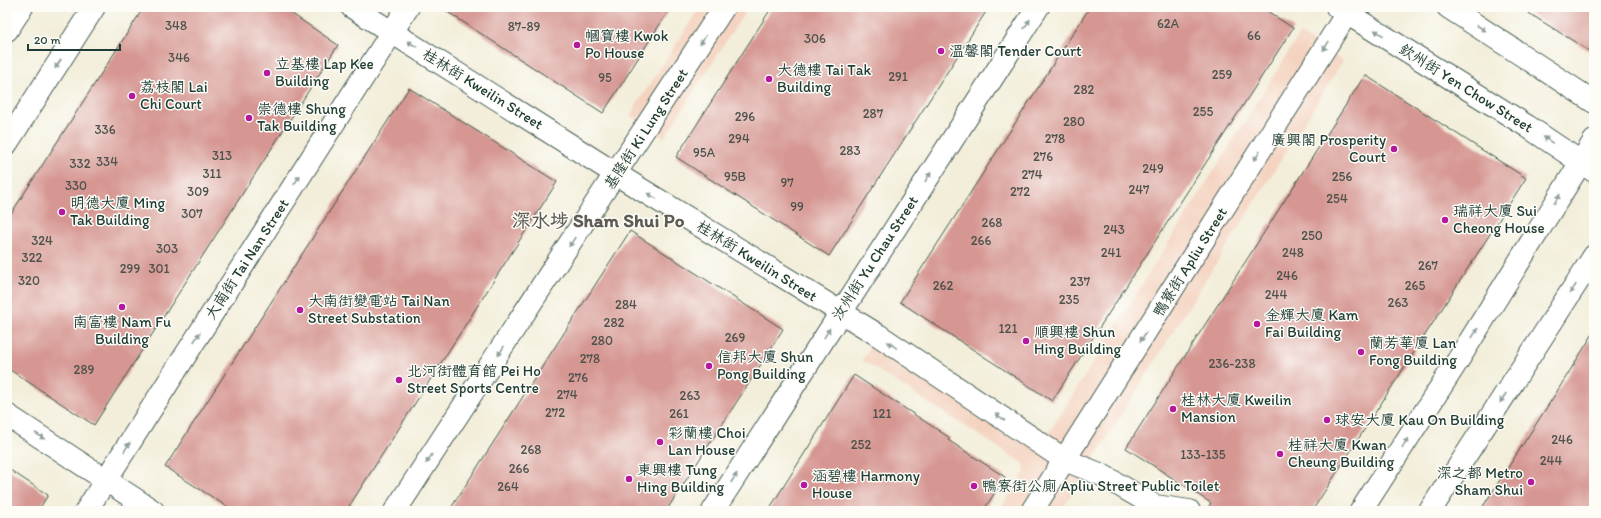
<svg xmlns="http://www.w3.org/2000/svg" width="1601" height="518" font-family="Itim,'LXGW WenKai TC',sans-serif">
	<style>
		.built { fill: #f4d3c0 }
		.building { fill: #d69692 }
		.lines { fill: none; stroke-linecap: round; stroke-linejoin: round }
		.street-casing { stroke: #3f584d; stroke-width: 24 }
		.secondary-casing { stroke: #3f584d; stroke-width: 24 }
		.primary-casing { stroke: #3f584d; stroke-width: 24 }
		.street { stroke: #fff; stroke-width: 22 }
		.secondary { stroke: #fff; stroke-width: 22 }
		.primary { stroke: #fff; stroke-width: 22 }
		.oneway { fill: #8f9e9a }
		.poi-dot { fill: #b5179e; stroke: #fdfcf7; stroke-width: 1.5 }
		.labels { text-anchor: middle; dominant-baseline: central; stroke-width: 3; stroke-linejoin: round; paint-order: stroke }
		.number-label { font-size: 13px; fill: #4d534c }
		.poi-label { font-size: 15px; fill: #1f3d34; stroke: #fdfcf7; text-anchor: start }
		.street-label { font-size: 15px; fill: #1f3d34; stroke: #fdfcf7 }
		.district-label { font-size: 19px; font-weight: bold; fill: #5f5c55; stroke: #fdfcf7 }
	</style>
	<rect width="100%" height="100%" fill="#fdfcf7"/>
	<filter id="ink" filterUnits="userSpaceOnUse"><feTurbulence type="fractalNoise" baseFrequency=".025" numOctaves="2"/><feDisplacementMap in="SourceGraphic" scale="8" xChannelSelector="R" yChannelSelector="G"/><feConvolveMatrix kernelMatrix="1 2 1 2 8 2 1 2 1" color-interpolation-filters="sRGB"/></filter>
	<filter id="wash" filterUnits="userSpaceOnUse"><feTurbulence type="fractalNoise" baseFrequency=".012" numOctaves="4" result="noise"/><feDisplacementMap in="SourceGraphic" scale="16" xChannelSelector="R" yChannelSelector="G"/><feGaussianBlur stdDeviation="0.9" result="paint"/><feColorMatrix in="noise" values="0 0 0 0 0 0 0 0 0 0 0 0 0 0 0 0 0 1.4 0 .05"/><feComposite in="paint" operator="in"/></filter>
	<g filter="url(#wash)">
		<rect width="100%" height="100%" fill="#f3eeda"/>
		<g class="built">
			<path d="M700,7h48l-84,131 -34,-23z"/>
			<path d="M1300,34l43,27 -282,450h-62l26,-40 -1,-7 -162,-104 19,-30 162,103 7,-2z"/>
		</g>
		<g id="blocks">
			<g class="building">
				<path d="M144,7h138l56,38 -244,380 -87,-57v-148z"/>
				<path d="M440,7h231l-68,106z"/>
				<path d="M772,7h217l-160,249 -153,-99z"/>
				<path d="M1090,7h171l32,21 -241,373 -152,-99z"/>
				<path d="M1519,7h75v47z"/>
				<path d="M1365,75l161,103 -214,333h-106l5,-8 -85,-55z"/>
				<path d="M409,88l148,94 -211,329h-112l-69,-44z"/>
				<path d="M630,231l153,98 -25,40 -92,142h-217z"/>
				<path d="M1594,332v179h-114l76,-118z"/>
				<path d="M854,375l96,63 -2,2 57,37 -22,34h-215z"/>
				<path d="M7,468l41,27 -10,16h-31z"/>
			</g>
		</g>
	</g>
	<g filter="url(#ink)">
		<use href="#blocks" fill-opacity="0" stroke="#3f584d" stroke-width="1"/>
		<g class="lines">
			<defs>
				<g id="street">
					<path d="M352,7l264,167 262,161 187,125 37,15 53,31 34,5"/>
					<path d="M7,415l146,96"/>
					<path d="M86,511l322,-504"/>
					<path d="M395,511l329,-504"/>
					<path d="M1032,511l315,-498"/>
				</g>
				<g id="secondary">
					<path d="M1337,7l190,119 67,45"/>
					<path d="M1448,7l146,95"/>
					<path d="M713,511c108,-168 216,-336 325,-504"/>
				</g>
				<g id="primary">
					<path d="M7,30l15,-23"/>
					<path d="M7,143l87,-136"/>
					<path d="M1361,511l99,-154 134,-216"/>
					<path d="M1430,511l164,-255"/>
				</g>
			</defs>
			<use href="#street" class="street-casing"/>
			<use href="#secondary" class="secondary-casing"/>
			<use href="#primary" class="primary-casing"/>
			<use href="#street" class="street"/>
			<use href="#secondary" class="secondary"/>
			<use href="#primary" class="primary"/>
		</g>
		<defs><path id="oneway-solid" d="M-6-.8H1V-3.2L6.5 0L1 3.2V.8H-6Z"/></defs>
		<g class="oneway">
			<use href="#oneway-solid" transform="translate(1027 24) rotate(-57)"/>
			<use href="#oneway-solid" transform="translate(1481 28) rotate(33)"/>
			<use href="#oneway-solid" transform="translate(1379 33) rotate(-148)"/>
			<use href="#oneway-solid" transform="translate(703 40) rotate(123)"/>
			<use href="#oneway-solid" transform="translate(412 44) rotate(-148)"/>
			<use href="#oneway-solid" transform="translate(1326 46) rotate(122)"/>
			<use href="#oneway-solid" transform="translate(58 64) rotate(123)"/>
			<use href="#oneway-solid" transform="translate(1548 140) rotate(-145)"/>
			<use href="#oneway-solid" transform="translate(1257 156) rotate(122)"/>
			<use href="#oneway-solid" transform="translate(928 177) rotate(-57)"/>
			<use href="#oneway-solid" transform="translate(297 180) rotate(-57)"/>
			<use href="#oneway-solid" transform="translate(652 196) rotate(-149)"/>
			<use href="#oneway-solid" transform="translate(1557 199) rotate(-58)"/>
			<use href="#oneway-solid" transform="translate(572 242) rotate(123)"/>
			<use href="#oneway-solid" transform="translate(1573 289) rotate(123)"/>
			<use href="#oneway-solid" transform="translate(827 333) rotate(-59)"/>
			<use href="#oneway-solid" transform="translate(1475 333) rotate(-58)"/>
			<use href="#oneway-solid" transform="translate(197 337) rotate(-57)"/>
			<use href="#oneway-solid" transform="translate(1143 337) rotate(122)"/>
			<use href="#oneway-solid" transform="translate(892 345) rotate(-146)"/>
			<use href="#oneway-solid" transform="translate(501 351) rotate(123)"/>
			<use href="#oneway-solid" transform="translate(1503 398) rotate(123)"/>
			<use href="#oneway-solid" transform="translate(1000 417) rotate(-146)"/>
			<use href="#oneway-solid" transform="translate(40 436) rotate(33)"/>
			<use href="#oneway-solid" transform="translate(1405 443) rotate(-58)"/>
			<use href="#oneway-solid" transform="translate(127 447) rotate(-58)"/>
			<use href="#oneway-solid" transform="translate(429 459) rotate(123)"/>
			<use href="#oneway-solid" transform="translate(734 478) rotate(-57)"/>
		</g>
	</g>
	<g class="poi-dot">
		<circle cx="577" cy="45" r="4"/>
		<circle cx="941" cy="51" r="4"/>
		<circle cx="267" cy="73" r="4"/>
		<circle cx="769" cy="79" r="4"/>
		<circle cx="132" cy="96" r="4"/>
		<circle cx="249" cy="118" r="4"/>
		<circle cx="1394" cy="149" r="4"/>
		<circle cx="62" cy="212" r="4"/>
		<circle cx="1445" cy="220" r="4"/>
		<circle cx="122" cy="307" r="4"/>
		<circle cx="300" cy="310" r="4"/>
		<circle cx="1257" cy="324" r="4"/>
		<circle cx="1026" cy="341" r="4"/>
		<circle cx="1361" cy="352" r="4"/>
		<circle cx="709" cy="366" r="4"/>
		<circle cx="399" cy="380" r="4"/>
		<circle cx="1173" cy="409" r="4"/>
		<circle cx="1327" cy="420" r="4"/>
		<circle cx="660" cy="442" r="4"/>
		<circle cx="1280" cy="454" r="4"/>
		<circle cx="629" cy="479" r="4"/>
		<circle cx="1531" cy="482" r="4"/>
		<circle cx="804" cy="485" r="4"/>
		<circle cx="974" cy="486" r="4"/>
	</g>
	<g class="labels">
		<g class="number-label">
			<text x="1168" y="23">62A</text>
			<text x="176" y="25">348</text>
			<text x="524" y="26">87-89</text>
			<text x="1254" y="35">66</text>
			<text x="815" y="38">306</text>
			<text x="179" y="57">346</text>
			<text x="1222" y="74">259</text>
			<text x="898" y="76">291</text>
			<text x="605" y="77">95</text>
			<text x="1084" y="89">282</text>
			<text x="1203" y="111">255</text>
			<text x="873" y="113">287</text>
			<text x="745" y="116">296</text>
			<text x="1074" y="121">280</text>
			<text x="105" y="129">336</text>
			<text x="739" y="138">294</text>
			<text x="1055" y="138">278</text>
			<text x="850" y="150">283</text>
			<text x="704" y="152">95A</text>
			<text x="222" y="155">313</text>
			<text x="1043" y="156">276</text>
			<text x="107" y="161">334</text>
			<text x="80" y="163">332</text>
			<text x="1153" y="168">249</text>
			<text x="212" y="173">311</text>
			<text x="1032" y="174">274</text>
			<text x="735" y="176">95B</text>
			<text x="1342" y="176">256</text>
			<text x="787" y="182">97</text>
			<text x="76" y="185">330</text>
			<text x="1139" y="189">247</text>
			<text x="198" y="191">309</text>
			<text x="1020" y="191">272</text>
			<text x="1337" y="198">254</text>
			<text x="797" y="206">99</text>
			<text x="192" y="213">307</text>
			<text x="992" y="222">268</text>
			<text x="1114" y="229">243</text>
			<text x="1312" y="235">250</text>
			<text x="42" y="240">324</text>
			<text x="981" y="240">266</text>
			<text x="167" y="248">303</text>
			<text x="1111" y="252">241</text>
			<text x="1293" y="252">248</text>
			<text x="32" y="257">322</text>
			<text x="1428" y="265">267</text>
			<text x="130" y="268">299</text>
			<text x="159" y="268">301</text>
			<text x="1287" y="275">246</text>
			<text x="29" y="280">320</text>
			<text x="1080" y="281">237</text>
			<text x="943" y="285">262</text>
			<text x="1415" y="285">265</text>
			<text x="1276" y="294">244</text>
			<text x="1069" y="299">235</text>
			<text x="1398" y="302">263</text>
			<text x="626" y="304">284</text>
			<text x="614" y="322">282</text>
			<text x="1008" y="328">121</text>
			<text x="735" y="337">269</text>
			<text x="602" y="340">280</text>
			<text x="590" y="358">278</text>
			<text x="1232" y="363">236-238</text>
			<text x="84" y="369">289</text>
			<text x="578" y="377">276</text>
			<text x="567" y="394">274</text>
			<text x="690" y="395">263</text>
			<text x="555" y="412">272</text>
			<text x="679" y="413">261</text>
			<text x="882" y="413">121</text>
			<text x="1562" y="439">246</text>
			<text x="861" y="444">252</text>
			<text x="531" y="449">268</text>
			<text x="1203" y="454">133-135</text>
			<text x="1551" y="460">244</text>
			<text x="519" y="468">266</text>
			<text x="508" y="486">264</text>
		</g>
		<g class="poi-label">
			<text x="585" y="36">幗寶樓 Kwok<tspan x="585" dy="17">Po House</tspan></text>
			<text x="949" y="51">溫馨閣 Tender Court</text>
			<text x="275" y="64">立基樓 Lap Kee<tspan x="275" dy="17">Building</tspan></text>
			<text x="777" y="70">大德樓 Tai Tak<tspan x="777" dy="17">Building</tspan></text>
			<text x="140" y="87">荔枝閣 Lai<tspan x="140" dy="17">Chi Court</tspan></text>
			<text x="257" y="109">崇德樓 Shung<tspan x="257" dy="17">Tak Building</tspan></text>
			<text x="1386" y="140" text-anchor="end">廣興閣 Prosperity<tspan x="1386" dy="17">Court</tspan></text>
			<text x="70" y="203">明德大廈 Ming<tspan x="70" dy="17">Tak Building</tspan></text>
			<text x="1453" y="211">瑞祥大廈 Sui<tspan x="1453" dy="17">Cheong House</tspan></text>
			<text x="308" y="301">大南街變電站 Tai Nan<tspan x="308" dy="17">Street Substation</tspan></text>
			<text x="1265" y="315">金輝大廈 Kam<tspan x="1265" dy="17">Fai Building</tspan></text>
			<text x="122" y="322" text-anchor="middle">南富樓 Nam Fu<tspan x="122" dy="17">Building</tspan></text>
			<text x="1034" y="332">順興樓 Shun<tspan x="1034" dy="17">Hing Building</tspan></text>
			<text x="1369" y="343">蘭芳華廈 Lan<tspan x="1369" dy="17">Fong Building</tspan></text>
			<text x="717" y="357">信邦大廈 Shun<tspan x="717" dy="17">Pong Building</tspan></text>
			<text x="407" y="371">北河街體育館 Pei Ho<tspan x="407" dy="17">Street Sports Centre</tspan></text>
			<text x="1181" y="400">桂林大廈 Kweilin<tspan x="1181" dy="17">Mansion</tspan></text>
			<text x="1335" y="420">球安大廈 Kau On Building</text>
			<text x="668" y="433">彩蘭樓 Choi<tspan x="668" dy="17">Lan House</tspan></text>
			<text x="1288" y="445">桂祥大廈 Kwan<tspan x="1288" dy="17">Cheung Building</tspan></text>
			<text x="637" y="470">東興樓 Tung<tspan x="637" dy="17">Hing Building</tspan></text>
			<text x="1523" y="473" text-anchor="end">深之都 Metro<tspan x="1523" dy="17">Sham Shui</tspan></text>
			<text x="812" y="476">涵碧樓 Harmony<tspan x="812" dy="17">House</tspan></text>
			<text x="982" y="486">鴨寮街公廁 Apliu Street Public Toilet</text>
		</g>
		<g class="street-label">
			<text transform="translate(1466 88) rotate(32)">欽州街 Yen Chow Street</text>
			<text transform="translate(483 89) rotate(32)">桂林街 Kweilin Street</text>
			<text transform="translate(646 129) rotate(-57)">基隆街 Ki Lung Street</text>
			<text transform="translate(875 258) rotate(-57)">汝州街 Yu Chau Street</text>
			<text transform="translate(247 259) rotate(-57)">大南街 Tai Nan Street</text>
			<text transform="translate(757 261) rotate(32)">桂林街 Kweilin Street</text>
			<text transform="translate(1190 262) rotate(-58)">鴨寮街 Apliu Street</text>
		</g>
		<g class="district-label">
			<text x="598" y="220">深水埗 Sham Shui Po</text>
		</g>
	</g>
	<rect width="1601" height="518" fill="none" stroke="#fdfcf7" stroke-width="24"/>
	<path d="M28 44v6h92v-6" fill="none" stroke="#1f3d34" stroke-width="2"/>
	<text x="34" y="44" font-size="12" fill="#1f3d34" stroke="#fdfcf7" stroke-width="3" paint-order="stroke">20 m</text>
</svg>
